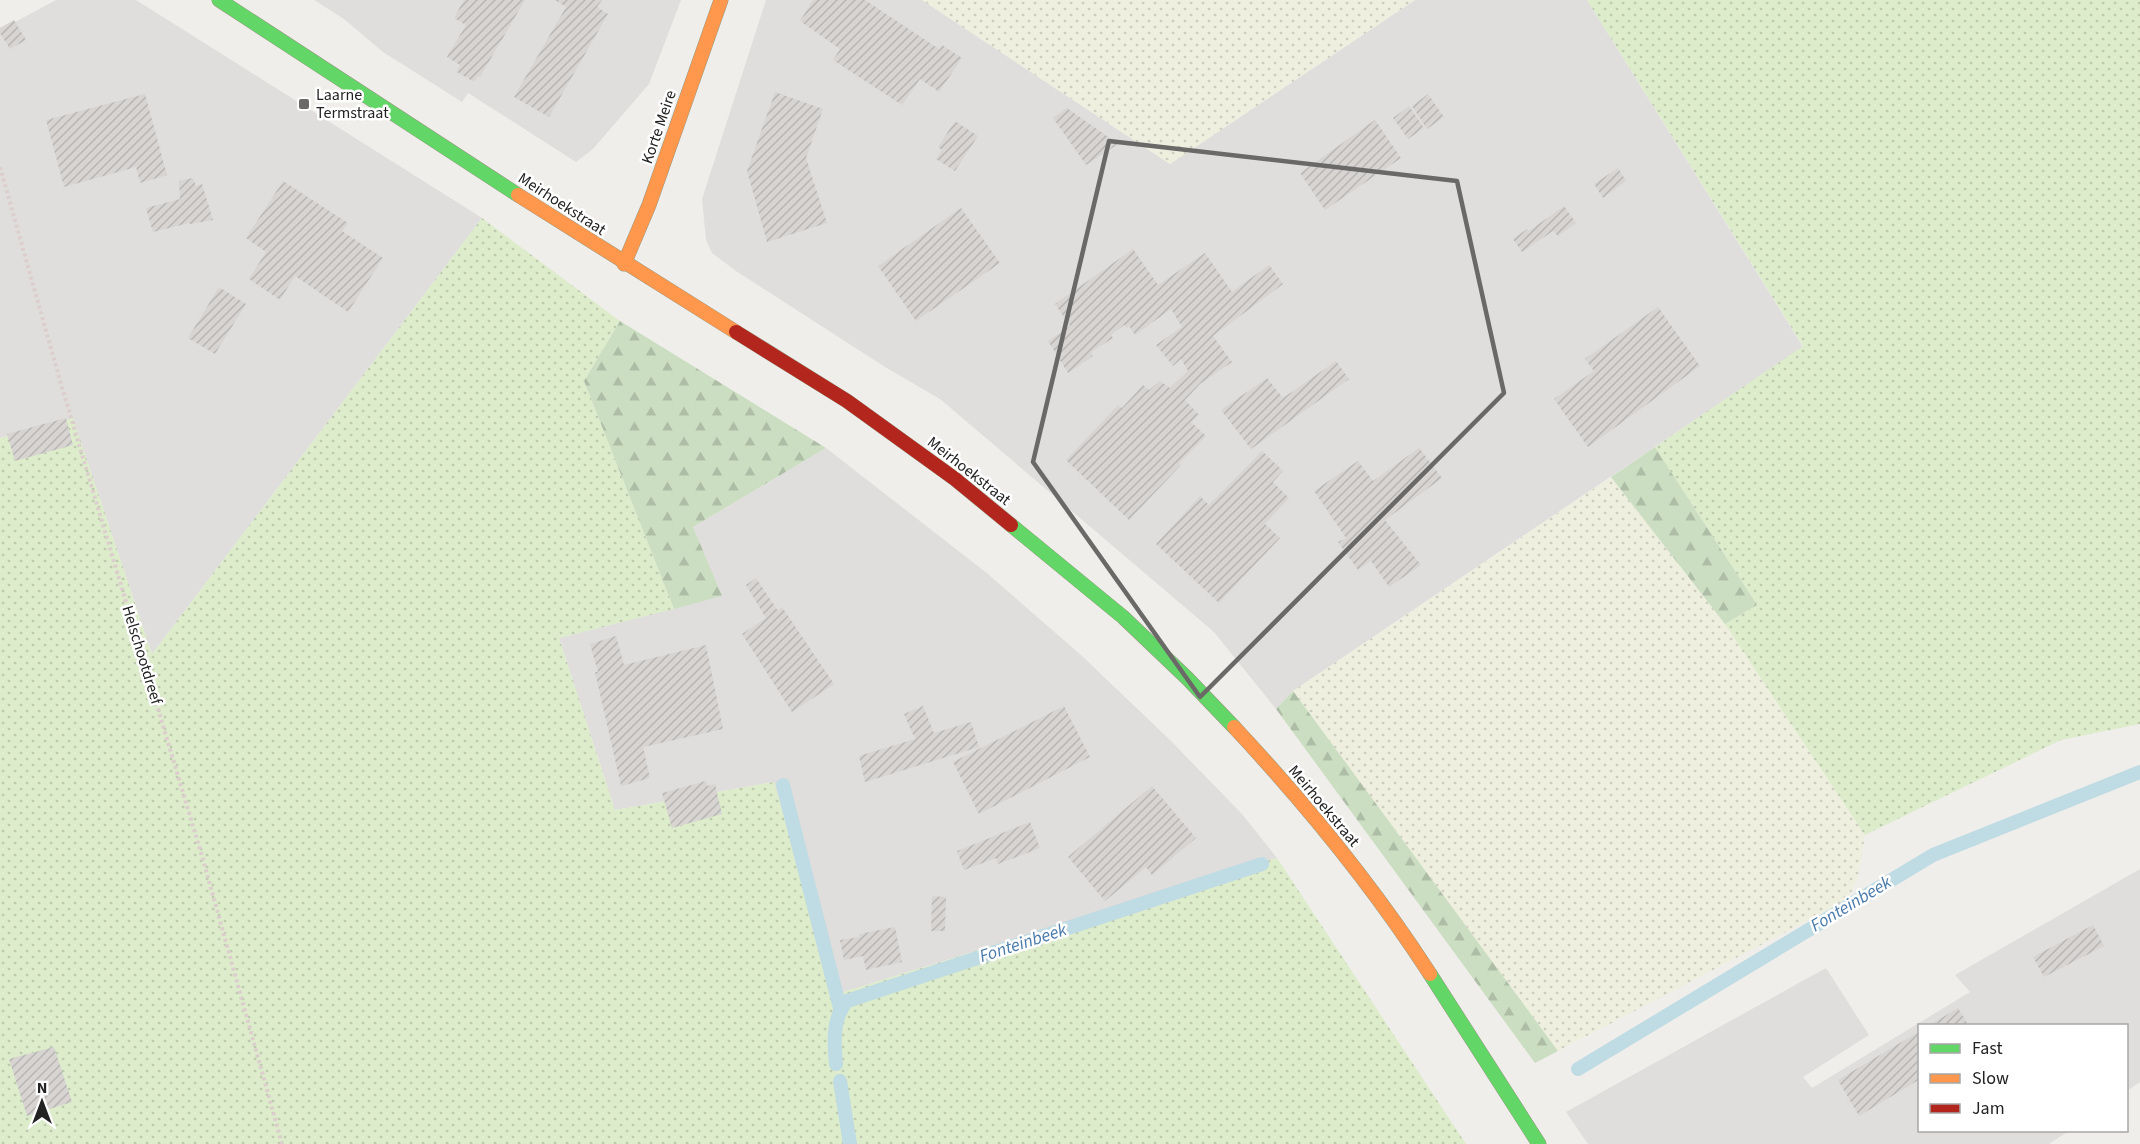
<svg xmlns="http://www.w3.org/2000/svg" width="2140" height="1144" font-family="'Source Sans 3',sans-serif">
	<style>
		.residential { fill: #dfdedc }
		.farmland { fill: url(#farmland-dots) }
		.grass { fill: url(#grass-dots) }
		.forest { fill: url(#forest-firs) }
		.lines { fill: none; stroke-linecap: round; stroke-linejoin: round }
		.stream { stroke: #bfdbe3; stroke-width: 14 }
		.building { fill: url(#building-hatch) }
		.fast-casing { stroke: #999a82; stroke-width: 15 }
		.slow-casing { stroke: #999a82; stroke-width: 15 }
		.jam-casing { stroke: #999a82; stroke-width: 15 }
		.path { stroke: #dccecd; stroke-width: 4; stroke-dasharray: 3 3; stroke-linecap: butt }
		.fast { stroke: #63d668; stroke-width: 14 }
		.slow { stroke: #ff974d; stroke-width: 14 }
		.jam { stroke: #b3261e; stroke-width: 14 }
		.marked { fill: none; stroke: #6a6968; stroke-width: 4.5; stroke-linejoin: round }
		.poi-dot { fill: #6a6968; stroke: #fff; stroke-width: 2 }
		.labels { text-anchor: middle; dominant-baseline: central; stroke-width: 5; stroke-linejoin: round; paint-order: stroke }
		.poi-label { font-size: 16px; fill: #222; stroke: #fff; text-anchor: start }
		.street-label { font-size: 16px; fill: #222; stroke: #fff }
		.water-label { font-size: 18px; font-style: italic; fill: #4a7aab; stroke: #fff }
	</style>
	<defs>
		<pattern id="farmland-dots" width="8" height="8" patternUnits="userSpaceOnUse" patternTransform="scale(1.5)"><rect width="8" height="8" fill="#efefdf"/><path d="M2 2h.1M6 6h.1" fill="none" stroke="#cdcdbf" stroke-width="1.8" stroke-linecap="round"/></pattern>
		<pattern id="grass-dots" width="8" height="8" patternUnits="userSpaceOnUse" patternTransform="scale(1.5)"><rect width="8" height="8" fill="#ddeccb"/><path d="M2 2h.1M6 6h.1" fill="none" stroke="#bdcaae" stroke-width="1.8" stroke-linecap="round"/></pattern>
		<pattern id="forest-firs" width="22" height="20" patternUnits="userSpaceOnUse" patternTransform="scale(1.5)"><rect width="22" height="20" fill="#cbdec1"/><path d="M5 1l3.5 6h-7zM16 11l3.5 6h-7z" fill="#aebea6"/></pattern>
		<pattern id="building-hatch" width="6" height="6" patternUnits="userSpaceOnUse" patternTransform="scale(1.5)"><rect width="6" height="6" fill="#d7d4d2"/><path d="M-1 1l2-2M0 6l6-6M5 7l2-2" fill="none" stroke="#b8b6b4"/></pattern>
	</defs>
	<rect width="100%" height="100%" fill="#f0eeeb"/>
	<g class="residential">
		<path d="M56,0h80l346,218 -330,436 -79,-235 -73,19v-408z"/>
		<path d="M314,0h367l-32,84 -56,65 -17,13 -108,-69 -6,9 -79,-50 -39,-33z"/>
		<path d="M766,0h156l248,164 245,-164h172l216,347 -510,344 -17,18 -62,-77 -274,-233 -55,-32 -149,-96 -24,-18 -6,-13 -4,-41z"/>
		<path d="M826,448l162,126 93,81 89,85 72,74 35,44 -440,136 -63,-212 -159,28 -56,-172 162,-42 -28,-69z"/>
		<path d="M2140,869v213l-13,9 -1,-65h-206v104l149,1 -20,13h-461l-22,-32 260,-144 43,67 -66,42 9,11 158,-96 -15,-17z"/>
	</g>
	<g class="farmland">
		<path d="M922,0h493l-245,164z"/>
		<path d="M1611,477l114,147 140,211 -7,44 -11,21 -289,151 -265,-360z"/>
	</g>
	<g class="grass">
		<path d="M1587,0h553v724l-79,16 -196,95 -140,-211 32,-19 -102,-158 148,-101z"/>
		<path d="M482,218l138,103 -36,60 90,228 -115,29 56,172 159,-28 63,212 440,-136 189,286h-1466v-706l73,-20 79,236z"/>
	</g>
	<g class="forest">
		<path d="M620,321l206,127 -133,79 29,69 -48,13 -90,-228z"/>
		<path d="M1655,447l102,158 -32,19 -114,-147z"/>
		<path d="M1293,691l265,360 -23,12 -259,-354z"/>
	</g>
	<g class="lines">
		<g class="stream">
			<path d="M783,785l57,223"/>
			<path d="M836,1064c-2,-21 -4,-46 11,-63l415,-137"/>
			<path d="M1578,1069l355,-214 207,-83"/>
			<path d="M840,1081l10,63"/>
		</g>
	</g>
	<g class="building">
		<path d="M464,0h61l-45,77 -2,-1 -4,6 -17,-10 3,-7 -13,-8 19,-32 -12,-7z"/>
		<path d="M555,0h47l-5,7 11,7 -59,103 -35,-20 52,-90z"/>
		<path d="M813,0h52l74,49 3,-4 20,13 -23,34 -19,-13 -18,26 -69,-45 7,-11 -40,-28z"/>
		<path d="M14,20l12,20 -16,9 -10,-16v-5z"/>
		<path d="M775,92l48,17 -17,49 21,65 -60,19 -20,-71z"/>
		<path d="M145,94l22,81 -27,8 -4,-16 -72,20 -18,-67z"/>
		<path d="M1428,94l16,23 -17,12 -15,-23z"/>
		<path d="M1409,106l15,22 -16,11 -15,-21z"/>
		<path d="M1067,108l51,36 -32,21 -33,-47z"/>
		<path d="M1375,120l26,38 -76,52 -25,-37z"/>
		<path d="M955,121l23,15 -23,35 -19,-12 6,-9 -4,-3z"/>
		<path d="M1618,168l8,13 -23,17 -9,-14z"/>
		<path d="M193,178l3,8 6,-2 11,36 -23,4 -1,-1 -36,9 -7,-24 34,-9 -1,-18z"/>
		<path d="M283,181l65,42 -6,8 41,27 -35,54 -53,-36 -15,24 -31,-21 17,-27 -20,-14z"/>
		<path d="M1564,206l12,17 -18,13 -5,-5 -31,21 -9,-13 14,-10 2,2z"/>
		<path d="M961,208l39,55 -84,58 -38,-55z"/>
		<path d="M1133,249l25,36 47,-32 27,39 37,-27 14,19 -70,52 19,26 -32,22 -15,16 14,15 -8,7 15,14 -27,27 2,2 -52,55 -63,-60 52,-55 4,3 21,-23 6,5 11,-9 10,7 18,-17 -7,-12 -8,7 -17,-21 26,-18 -11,-18 -36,26 -6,-9 -2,2 -3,-3 -13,10 2,3 -22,14 2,4 -25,17 -20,-32 22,-15 -15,-22z"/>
		<path d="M219,287l27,17 -31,50 -27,-16z"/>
		<path d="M1658,307l42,59 -112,81 -34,-48 40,-28 -9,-12z"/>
		<path d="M1336,361l13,18 -98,70 -30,-39 46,-32 16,20z"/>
		<path d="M66,418l7,27 -58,16 -8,-27z"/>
		<path d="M1419,448l23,30 -57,42 36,45 -32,22 -18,-26 -13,9 -20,-28 8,-4 -32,-47 44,-30 15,20z"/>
		<path d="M1262,451l21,20 -10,11 16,16 -24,26 15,14 -61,65 -63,-59 44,-48 9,9z"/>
		<path d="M756,578l22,33 4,-4 52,77 -42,28 -50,-78 24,-16 -20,-33z"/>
		<path d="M616,636l8,29 82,-20 17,84 -80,18 7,31 -29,8 -26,-114h3l-8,-28z"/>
		<path d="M923,706l11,27 37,-11 8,25 -114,35 -6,-26 56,-17 -11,-25z"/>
		<path d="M1064,706l26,51 -111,57 -26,-52z"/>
		<path d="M706,781l1,5 8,-2 7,30 -50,14 -10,-35z"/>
		<path d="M1152,786l44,52 -44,37 -6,-8 -41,34 -37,-44z"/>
		<path d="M1030,822l10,26 -42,16 -2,-6 -32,12 -7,-19z"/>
		<path d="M932,896l14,1 -1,34h-14z"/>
		<path d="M2093,925l11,21 -60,31 -11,-20z"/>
		<path d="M895,927l7,35 -36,8 -3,-14 -19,4 -4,-20 20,-3 -1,-3z"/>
		<path d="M1958,1008l11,18h-41z"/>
		<path d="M1920,1031v48l-61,37 -21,-36z"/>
		<path d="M54,1047l18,55 -45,14 -18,-57z"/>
	</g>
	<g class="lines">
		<defs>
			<g id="fast">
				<path d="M219,0l299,195"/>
				<path d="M1011,525l112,92 64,61 47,49"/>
				<path d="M1430,974l109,170"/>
			</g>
			<g id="slow">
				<path d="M518,195l218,137"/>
				<path d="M624,264l25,-59 72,-205"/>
				<path d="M1234,727c71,76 139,159 196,247"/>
			</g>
			<path id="jam" d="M736,332l111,69 108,78 56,46"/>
		</defs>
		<use href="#fast" class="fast-casing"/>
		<use href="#slow" class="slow-casing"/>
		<use href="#jam" class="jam-casing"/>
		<path class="path" d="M0,167l61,217 143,479 78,281"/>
		<use href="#fast" class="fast"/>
		<use href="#slow" class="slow"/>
		<use href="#jam" class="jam"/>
	</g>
	<path class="marked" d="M1109,141l348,40 47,212 -304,304 -167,-235z"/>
	<rect class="poi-dot" x="298" y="98" width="12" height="12" rx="3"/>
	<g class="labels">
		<g class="poi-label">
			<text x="316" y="95">Laarne<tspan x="316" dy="18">Termstraat</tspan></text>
		</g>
		<g class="street-label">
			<text transform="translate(659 127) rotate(-71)">Korte Meire</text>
			<text transform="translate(562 204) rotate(33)">Meirhoekstraat</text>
			<text transform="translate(969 471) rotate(38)">Meirhoekstraat</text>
			<text transform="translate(142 655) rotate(73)">Helschootdreef</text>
			<text transform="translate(1324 806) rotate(50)">Meirhoekstraat</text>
		</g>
		<g class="water-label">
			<text transform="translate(1851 904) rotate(-31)">Fonteinbeek</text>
			<text transform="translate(1023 943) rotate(-18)">Fonteinbeek</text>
		</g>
	</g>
	<rect x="1918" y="1024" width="210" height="108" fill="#ffffff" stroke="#a7a7a7" stroke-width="1.5"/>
	<rect x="1930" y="1044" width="30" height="9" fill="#63d668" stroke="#a7a7a7" stroke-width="1.5"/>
	<text x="1972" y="1054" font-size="18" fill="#222222">Fast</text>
	<rect x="1930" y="1074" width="30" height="9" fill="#ff974d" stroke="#a7a7a7" stroke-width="1.5"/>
	<text x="1972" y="1084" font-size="18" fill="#222222">Slow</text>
	<rect x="1930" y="1104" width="30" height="9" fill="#b3261e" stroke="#a7a7a7" stroke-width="1.5"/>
	<text x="1972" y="1114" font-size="18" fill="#222222">Jam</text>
	<g transform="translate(42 1102)" stroke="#ffffff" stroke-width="4.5" paint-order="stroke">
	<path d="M0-4.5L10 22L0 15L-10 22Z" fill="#222222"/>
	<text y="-9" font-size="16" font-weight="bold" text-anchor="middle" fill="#222222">N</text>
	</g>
</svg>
